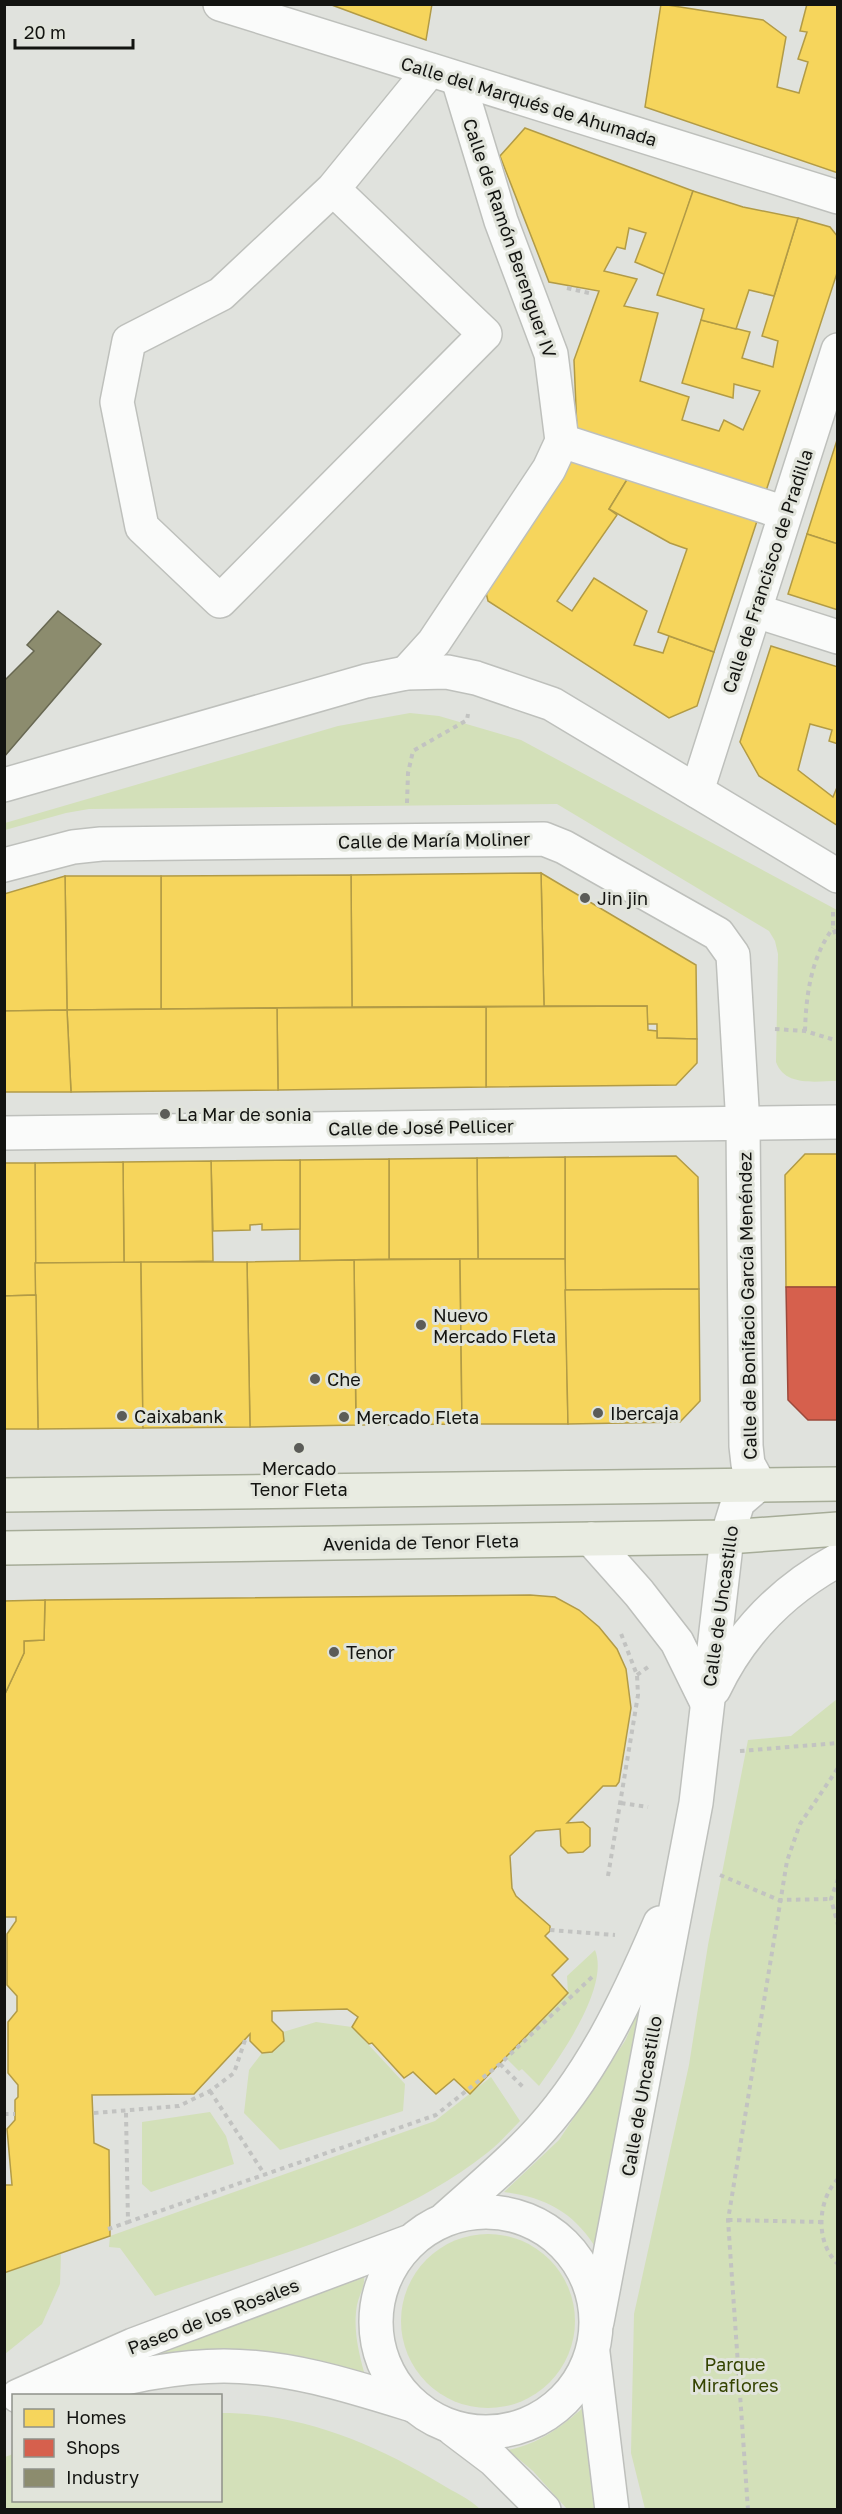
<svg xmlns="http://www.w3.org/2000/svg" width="842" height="2514" font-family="'Golos Text',sans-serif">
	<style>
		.green { fill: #d3e0b9 }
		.homes { fill: #f6d55c; stroke: #b29b46; stroke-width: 1.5 }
		.shops { fill: #d6604d; stroke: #9c493b; stroke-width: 1.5 }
		.industry { fill: #8c8c6e; stroke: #686852; stroke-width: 1.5 }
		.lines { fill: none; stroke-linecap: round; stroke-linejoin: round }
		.minor-casing { stroke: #bec0bc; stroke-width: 36 }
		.major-casing { stroke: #a6ac98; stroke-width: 36 }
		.path { stroke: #c2c3c1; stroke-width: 4; stroke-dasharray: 4.5 4.5; stroke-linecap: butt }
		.minor { stroke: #fafbfa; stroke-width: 33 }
		.major { stroke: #e9ece2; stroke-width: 33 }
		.poi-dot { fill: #5b5c58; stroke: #e1e4db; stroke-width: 2 }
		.labels { text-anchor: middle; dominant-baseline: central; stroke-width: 6; stroke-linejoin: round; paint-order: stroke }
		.street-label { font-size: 18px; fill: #131411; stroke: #e1e4db }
		.poi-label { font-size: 18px; fill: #131411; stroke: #e1e4db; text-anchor: start }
		.park-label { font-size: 18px; fill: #344301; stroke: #e1e4db }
	</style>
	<rect width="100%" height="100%" fill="#e0e2dd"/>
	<g class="green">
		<path d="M410,713l29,3 82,24 316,170v171c-21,0 -52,6 -61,-19l2,-108 -3,-13 -6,-10 -212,-127 -468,5 -23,4 -61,17v-7l333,-97z"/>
		<path d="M837,1699v810h-192l-14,-56 3,-139 55,-249 19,-120 40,-205 43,-4z"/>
		<path d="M595,1950c15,37 -35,107 -56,136l-17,-17 -3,2 -14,-14 63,-64 -1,-17z"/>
		<path d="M641,2006l-29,162 -18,77c-22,-34 -51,-48 -90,-53l55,-52 66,-99z"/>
		<path d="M316,2022l36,5 53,57 -2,27 -123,39 -36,-37 5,-43 13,-17 10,-1 12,-11 -1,-9z"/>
		<path d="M491,2077l29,44c-11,11 -21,23 -33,32 -95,75 -219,104 -332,143l-35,-48 -11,-1 1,-11 325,-115z"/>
		<path d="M210,2112l16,24 8,28 -83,28 -9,-8v-62z"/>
		<circle cx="488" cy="2321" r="87"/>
		<path d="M61,2254l-1,30 -18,40 -37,30v-81z"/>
		<path d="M360,2274l4,3c1,10 -5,18 -7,28 -4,23 1,45 7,67l-2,2c-51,-15 -158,-36 -208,-17l-2,-4z"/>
		<path d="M584,2407l13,102h-30l-34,-38 -25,-21c31,-6 53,-23 76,-43z"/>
		<path d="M221,2413c80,0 153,30 220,71 13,8 29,15 39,25h-475v-52l8,-3 1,46h206z"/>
	</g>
	<g class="homes">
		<path d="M329,4h103l-6,36z"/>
		<path d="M661,4l102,16 23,17 -9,50 22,6 9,-31 -10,-3 9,-27 -7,-1 7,-27h31v169l-193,-66z"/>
		<path d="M525,128l168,63 -27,84 -31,-13 11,-29 -17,-5 -4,21 -8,-2 -13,24 33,8 -13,27 34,7 -18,68 49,16 -7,23 37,11 5,-11 19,10 17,-39 -26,-7 -1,14 -51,-15 19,-63 49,12 -8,26 31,9 5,-26 -16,-5 36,-118 32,9 8,10v33l-72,221 -189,-60 -3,-71 25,-69 -50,-9 -49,-126z"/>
		<path d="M693,191l50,16 55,11 -24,78 -25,-6 -13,39 -35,-9 3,-11 -47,-14z"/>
		<path d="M838,437v107l-31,-10z"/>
		<path d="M568,458l60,20 -19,31 8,6 -60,86 15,10 22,-33 53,33 -13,34 29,8 6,-17 45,16 -17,54 -28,12 -181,-117 -4,-17z"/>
		<path d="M628,478l130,40 -44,134 -56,-20 29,-83 -17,-6 -61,-34z"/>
		<path d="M807,534l31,10v66l-50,-16z"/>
		<path d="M771,646l67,21v77l-9,-3 3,-11 -22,-6 -12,46 35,27 5,-12v41l-79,-50 -19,-34z"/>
		<path d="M541,873l155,92 1,74 -40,-1v-14h-10v-18h-103z"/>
		<path d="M541,873l3,133 -192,1 -1,-132z"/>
		<path d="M351,875l1,132 -191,2v-133z"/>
		<path d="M65,876h96v133l-94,1z"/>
		<path d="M65,876l2,134 -63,1v-117z"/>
		<path d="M647,1006l1,24 9,1v7l40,1v24l-21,22 -190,2v-80z"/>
		<path d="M486,1007v80l-208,3 -1,-82z"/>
		<path d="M277,1008l1,82 -207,2 -4,-82z"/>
		<path d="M67,1010l4,82h-67v-81z"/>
		<path d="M805,1154h33v133h-52l-1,-112z"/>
		<path d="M676,1156l22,21 1,112 -134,1v-133z"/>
		<path d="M565,1157v102h-87l-1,-101z"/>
		<path d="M477,1158l1,101h-89v-100z"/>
		<path d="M389,1159v100l-89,2v-101z"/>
		<path d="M300,1160v69l-38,1v-6l-12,1v5l-37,1 -2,-70z"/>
		<path d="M211,1161l2,100 -89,2 -1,-101z"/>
		<path d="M123,1162l1,101h-89v-100z"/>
		<path d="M4,1163h31l1,132 -32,1z"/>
		<path d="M460,1259l2,165 -106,1 -2,-165z"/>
		<path d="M460,1259h105l3,165h-106z"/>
		<path d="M354,1260l2,165 -106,2 -3,-165z"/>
		<path d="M141,1262l2,166 -105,1 -3,-166z"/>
		<path d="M141,1262h106l3,165 -107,1z"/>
		<path d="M699,1289l1,112 -20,21 -112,2 -3,-134z"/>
		<path d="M36,1295l2,134h-34v-133z"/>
		<path d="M530,1595l25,2 24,13 20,17 18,22 9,20 5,39 -12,74 -3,4h-13l-36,37 16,-1 7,6v18l-7,6 -15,1 -7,-7 -1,-17 -24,2 -26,25 2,32 4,8 34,30v5l-5,5 23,23 -16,16 16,18 -98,101 -16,-15 -18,15 -23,-22 -9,6 -32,-35 -3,1 -17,-17 6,-10 -11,-8 -75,2v10l11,11 1,9 -12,11 -10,1 -12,-12v-7l-56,60 -102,1 2,48 15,7 1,86 -106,37v-88h8l-5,-56 8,-9v-20l3,-3v-12l-10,-12v-51l9,-11v-15l-10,-11v-51l9,-13v-4h-12v-221l20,-43v-12l20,-1 1,-40z"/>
		<path d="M45,1600l-1,40 -20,1v12l-20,43v-95z"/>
	</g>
	<path class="shops" d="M786,1287h52v133h-30l-20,-20z"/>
	<path class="industry" d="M58,611l43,33 -97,113v-76l30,-30 -7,-6z"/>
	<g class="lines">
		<defs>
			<g id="minor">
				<path d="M220,4l618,193"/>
				<path d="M333,189l152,145 -265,267 -78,-74 -25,-125 12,-61 92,-47 112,-105 97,-119"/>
				<path d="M562,441l223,72"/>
				<path d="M756,611l82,26"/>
				<path d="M406,673l28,-31 115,-173 13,-28 -11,-87 -50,-133 -43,-142"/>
				<path d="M4,785l362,-104 40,-8 41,-1 29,6 76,26 286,172"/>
				<path d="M697,791l141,-441"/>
				<path d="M4,865l69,-18 28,-3 443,-5 20,8 154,87 15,21 10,170 3,321 2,18 11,20 -21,18 -11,35 -31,266 -99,519"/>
				<path d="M4,1133l834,-11"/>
				<path d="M591,1539l48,54 38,49 30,61"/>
				<path d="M714,1689c27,-57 69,-99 124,-129"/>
				<circle cx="486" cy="2322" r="110"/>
				<path d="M446,2218c29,-26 59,-51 85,-78 59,-61 96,-140 129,-217"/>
				<path d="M593,2353l19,157"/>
				<path d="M61,2392c54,-12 108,-26 163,-26 65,0 127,20 188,39"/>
				<path d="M18,2396l115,-51 275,-103"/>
				<path d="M453,2429l41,31 50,50"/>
			</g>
			<g id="major">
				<path d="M4,1495l834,-11"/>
				<path d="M4,1548l723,-11 111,-8"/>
			</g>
		</defs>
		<use href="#minor" class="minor-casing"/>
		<use href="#major" class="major-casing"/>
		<g class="path">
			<path d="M567,288l22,5"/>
			<path d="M407,803l1,-30 5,-22 54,-31 1,-6"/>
			<path d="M833,912v16l5,12"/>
			<path d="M775,1029l30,2 33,10"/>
			<path d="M805,1031c1,-36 6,-73 28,-103"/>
			<path d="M637,1675l11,-8"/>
			<path d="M740,1751l98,-8"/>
			<path d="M621,1803l27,4"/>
			<path d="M720,1875l59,25 52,-1"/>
			<path d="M608,1876l30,-181 -1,-20 -17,-44"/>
			<path d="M838,1879l-7,20 7,26"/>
			<path d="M550,1930l65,5"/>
			<path d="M500,2064l25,25"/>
			<path d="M210,2091l55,84"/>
			<path d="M94,2113l85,-7 31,-15 24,-18 12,-36"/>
			<path d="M126,2113l2,109 308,-107 64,-51 92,-87"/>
			<path d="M4,2114h11"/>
			<path d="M838,2179c-21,21 -23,64 0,85"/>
			<path d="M728,2220l93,2"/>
			<path d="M108,2229l20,-7"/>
			<path d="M748,2510l-20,-290 59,-359 13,-37 38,-56"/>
		</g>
		<use href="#minor" class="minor"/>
		<use href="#major" class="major"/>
	</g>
	<g class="poi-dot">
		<circle cx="585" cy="898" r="6"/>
		<circle cx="165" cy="1114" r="6"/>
		<circle cx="421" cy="1325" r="6"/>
		<circle cx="315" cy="1379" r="6"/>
		<circle cx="598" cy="1413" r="6"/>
		<circle cx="122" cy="1416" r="6"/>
		<circle cx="344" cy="1417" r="6"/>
		<circle cx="299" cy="1448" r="6"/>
		<circle cx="334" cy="1652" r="6"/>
	</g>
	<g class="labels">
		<g class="street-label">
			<text transform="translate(529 101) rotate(17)">Calle del Marqués de Ahumada</text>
			<text transform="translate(510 238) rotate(71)">Calle de Ramón Berenguer IV</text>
			<text transform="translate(767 571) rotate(-72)">Calle de Francisco de Pradilla</text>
			<text transform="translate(434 840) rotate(-1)">Calle de María Moliner</text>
			<text transform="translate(421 1127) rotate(-1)">Calle de José Pellicer</text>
			<text transform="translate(747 1306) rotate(-91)">Calle de Bonifacio García Menéndez</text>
			<text transform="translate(421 1542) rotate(-1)">Avenida de Tenor Fleta</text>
			<text transform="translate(720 1606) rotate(-82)">Calle de Uncastillo</text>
			<text transform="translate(641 2096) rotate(-80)">Calle de Uncastillo</text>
			<text transform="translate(213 2316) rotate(-21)">Paseo de los Rosales</text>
		</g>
		<g class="poi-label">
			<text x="597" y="898">Jin jin</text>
			<text x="177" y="1114">La Mar de sonia</text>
			<text x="433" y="1315">Nuevo<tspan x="433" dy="21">Mercado Fleta</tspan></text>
			<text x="327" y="1379">Che</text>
			<text x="610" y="1413">Ibercaja</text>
			<text x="134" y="1416">Caixabank</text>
			<text x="356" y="1417">Mercado Fleta</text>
			<text x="299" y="1468" text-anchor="middle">Mercado<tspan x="299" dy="21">Tenor Fleta</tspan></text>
			<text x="346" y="1652">Tenor</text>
		</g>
		<g class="park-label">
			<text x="735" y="2364">Parque<tspan x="735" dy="21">Miraflores</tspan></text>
		</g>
	</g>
	<rect width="842" height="2514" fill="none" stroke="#131411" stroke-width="12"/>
	<rect x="12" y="2394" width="210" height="108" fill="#e1e4db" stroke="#8f918a" stroke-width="1.5"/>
	<rect x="24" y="2409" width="30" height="18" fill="#f6d55c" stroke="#8f918a" stroke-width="1.5"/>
	<text x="66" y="2424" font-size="18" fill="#131411">Homes</text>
	<rect x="24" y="2439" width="30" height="18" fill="#d6604d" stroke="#8f918a" stroke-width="1.5"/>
	<text x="66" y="2454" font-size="18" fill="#131411">Shops</text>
	<rect x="24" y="2469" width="30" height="18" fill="#8c8c6e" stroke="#8f918a" stroke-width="1.5"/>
	<text x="66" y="2484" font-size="18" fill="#131411">Industry</text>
	<path d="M15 39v9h118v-9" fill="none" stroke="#131411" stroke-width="3"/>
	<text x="24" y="39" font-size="18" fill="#131411" stroke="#e1e4db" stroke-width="4.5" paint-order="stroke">20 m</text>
</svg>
